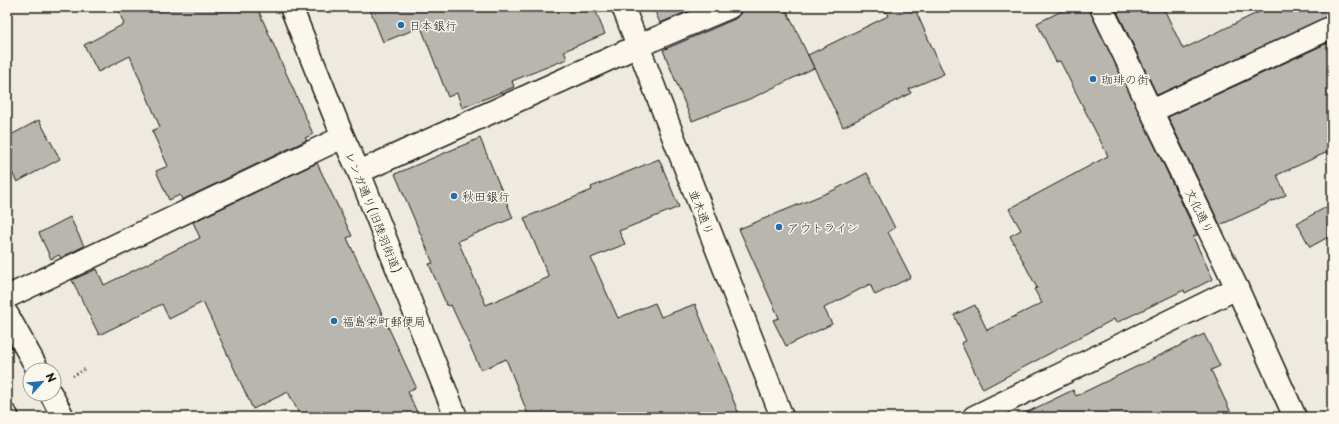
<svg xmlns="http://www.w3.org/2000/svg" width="1339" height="424" font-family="'Playpen Sans','Klee One',sans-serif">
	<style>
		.building { fill: #b9b6af; stroke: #1c1c1c }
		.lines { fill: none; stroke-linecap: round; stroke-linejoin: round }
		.minor-casing { stroke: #1c1c1c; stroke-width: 25 }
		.highway-casing { stroke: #1c1c1c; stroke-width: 25 }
		.path { stroke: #1c1c1c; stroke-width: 2.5; stroke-dasharray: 1 3; stroke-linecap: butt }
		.minor { stroke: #fbf7ec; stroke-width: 22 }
		.highway { stroke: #fbf7ec; stroke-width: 22 }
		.poi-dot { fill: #1f6fb2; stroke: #fbf7ec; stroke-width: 1.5 }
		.labels { text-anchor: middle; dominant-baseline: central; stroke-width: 3; stroke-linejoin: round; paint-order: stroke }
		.poi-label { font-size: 12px; fill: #1c1c1c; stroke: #fbf7ec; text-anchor: start }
		.street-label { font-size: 12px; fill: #1c1c1c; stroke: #fbf7ec }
	</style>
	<rect width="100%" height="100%" fill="#eeeadf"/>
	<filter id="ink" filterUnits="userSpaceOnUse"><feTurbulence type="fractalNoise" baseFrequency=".025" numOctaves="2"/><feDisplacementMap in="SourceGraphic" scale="8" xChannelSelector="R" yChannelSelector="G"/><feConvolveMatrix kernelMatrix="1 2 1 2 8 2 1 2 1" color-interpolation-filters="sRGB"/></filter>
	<g filter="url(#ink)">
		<g class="building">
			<path d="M117,7h140l56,127 -8,4 2,2 -125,60 -2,-5 -11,5 -13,-29 12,-5 -16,-35 8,-4 -30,-71 -32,16 -14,-27 40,-21z"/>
			<path d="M369,7h225l11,27 -41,17 3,8 -55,22 2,6 -52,21 -5,-15 -9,4 -27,-70 -38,15z"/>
			<path d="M653,7h45l-38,16z"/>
			<path d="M742,7h43l29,61 -62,30 -60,23 -29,-71 72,-31 5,-5z"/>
			<path d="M884,7h30l30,67 -35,15 2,4 -68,34 -35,-72 80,-39z"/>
			<path d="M1070,7h19l108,228 -4,2 20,42 -28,14 -1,-3 -68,33 -2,-4 -131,70 -22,-46 5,-2 -12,-26 21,-10 12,25 55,-27 -8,-14 3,-1 -27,-52 11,-6 -12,-21 99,-53 -48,-95 -4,1 -19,-39z"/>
			<path d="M1115,7h48l20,42 86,-42h63v8l-175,80z"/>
			<path d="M1332,41v109l-55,25 9,20 -66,30 -52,-108z"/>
			<path d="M39,120l21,39 -43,23 -10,-19v-26z"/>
			<path d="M480,138l33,80 -55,23 28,64 63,-28 -25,-59 68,-28 -1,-3 68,-28 20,48 -60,24 6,13 -34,14 27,60 37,-15 6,14 34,-13 45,113h-211l-23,-58 -25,11 -30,-65 -4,1 -18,-42 4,-1 -38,-89z"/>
			<path d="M317,163l35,73 -5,2 69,149 -8,5 11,25h-118l-13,-25 -35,17 -50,-107 -34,17 -7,-15 -63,31 -27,-55 25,-11 7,16 96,-47 -7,-16z"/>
			<path d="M867,173l28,55 -7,4 23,45 -36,18 -5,-11 -46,24 8,16 -46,22 -13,-26 6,-2 -40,-89 95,-39z"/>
			<path d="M1332,204v31l-22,12 -13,-24z"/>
			<path d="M70,217l14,29 -23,12 -2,-3 -8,4 -12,-26z"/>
			<path d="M1204,334l16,32 -9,4 22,47h-216l56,-27 3,6z"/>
		</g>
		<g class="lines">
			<defs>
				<g id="minor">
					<path d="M291,7l52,130 16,35 97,245"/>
					<path d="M623,7l159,410"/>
					<path d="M1101,7l136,281 58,129"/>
					<path d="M1152,111l180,-84"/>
					<path d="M359,172l279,-126 92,-39"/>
					<path d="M7,297l336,-160"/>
					<path d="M974,417l263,-129"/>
				</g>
				<g id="highway">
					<path d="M7,314l31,56"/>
					<path d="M51,394l12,23"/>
					<path d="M7,416v1"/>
				</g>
			</defs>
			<use href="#minor" class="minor-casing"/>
			<use href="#highway" class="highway-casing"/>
			<path class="path" d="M73,376l12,-7"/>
			<use href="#minor" class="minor"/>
			<use href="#highway" class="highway"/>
		</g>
	</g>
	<g class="poi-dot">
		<circle cx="401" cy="25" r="4"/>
		<circle cx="1093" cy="79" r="4"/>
		<circle cx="454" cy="196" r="4"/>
		<circle cx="779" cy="227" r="4"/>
		<circle cx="334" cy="321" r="4"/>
	</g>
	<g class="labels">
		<g class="poi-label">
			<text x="409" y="25">日本銀行</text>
			<text x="1101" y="79">珈琲の街</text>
			<text x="462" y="196">秋田銀行</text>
			<text x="787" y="227">アウトライン</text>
			<text x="342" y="321">福島栄町郵便局</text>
		</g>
		<g class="street-label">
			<text transform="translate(1200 211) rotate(64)">文化通り</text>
			<text transform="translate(374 212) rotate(68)">レンガ通り(旧陸羽街道)</text>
			<text transform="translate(702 212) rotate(69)">並木通り</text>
		</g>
	</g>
	<rect width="1339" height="424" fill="none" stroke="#fbf7ec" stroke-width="24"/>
	<rect x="12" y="12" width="1315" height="400" fill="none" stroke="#1c1c1c" stroke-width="1.5" filter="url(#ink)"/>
	<g transform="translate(42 382) rotate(63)"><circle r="19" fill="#fbf7ec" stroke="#a29f99"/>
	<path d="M0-3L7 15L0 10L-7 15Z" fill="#1f6fb2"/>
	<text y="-6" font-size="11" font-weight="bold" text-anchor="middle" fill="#1c1c1c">N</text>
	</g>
</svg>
